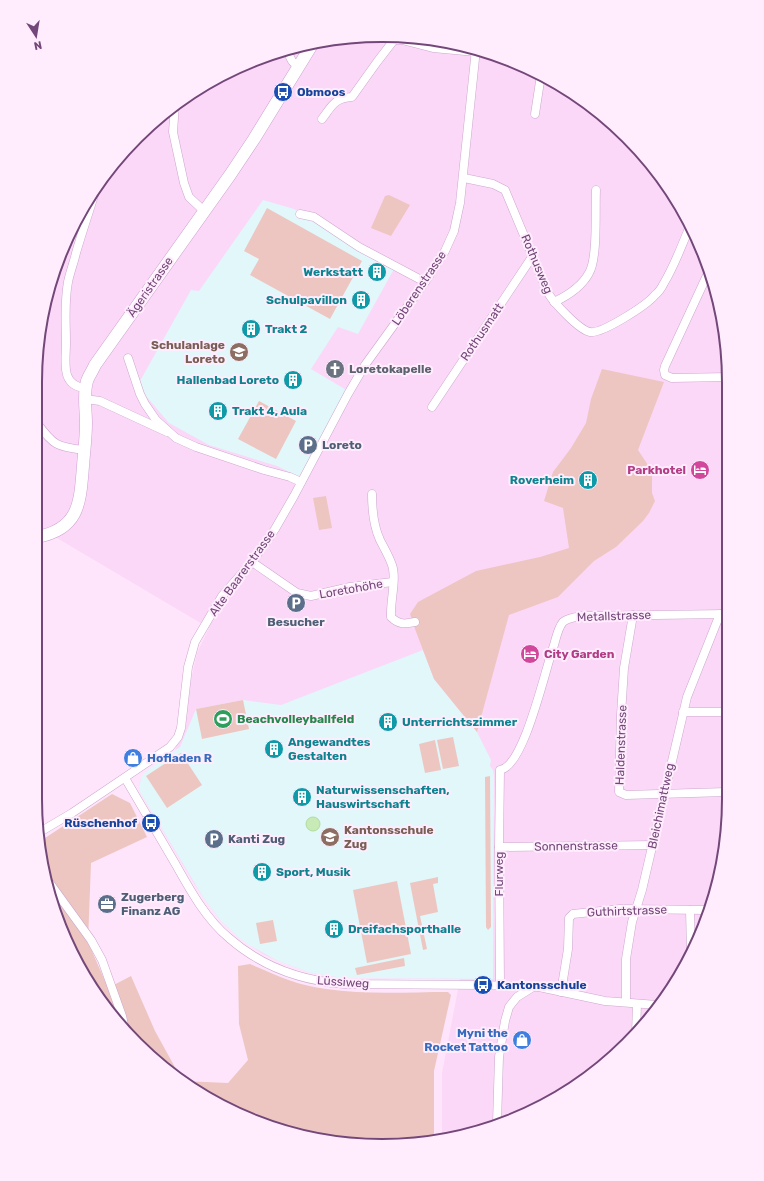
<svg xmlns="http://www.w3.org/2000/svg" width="764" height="1181" font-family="Rubik,sans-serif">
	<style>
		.residential { fill: #fbd8f8 }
		.education { fill: #e1f7fa }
		.green { fill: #edc6c1 }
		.water { fill: #c8eab7; stroke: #b1dc9c }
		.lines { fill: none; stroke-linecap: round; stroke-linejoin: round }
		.minor-casing { stroke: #cda7ce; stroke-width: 9 }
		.secondary-casing { stroke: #cea1d0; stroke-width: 13 }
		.minor { stroke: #fff; stroke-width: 8 }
		.secondary { stroke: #fff; stroke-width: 12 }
		.labels { text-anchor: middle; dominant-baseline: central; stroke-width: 4; stroke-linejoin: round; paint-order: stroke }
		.transit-label { font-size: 12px; font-weight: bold; fill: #164399; stroke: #ffedfd; text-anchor: start }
		.street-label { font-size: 12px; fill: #734779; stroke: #ffedfd }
		.culture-label { font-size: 12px; font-weight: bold; fill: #0d838f; stroke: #ffedfd; text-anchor: start }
		.education-label { font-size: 12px; font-weight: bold; fill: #785e54; stroke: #ffedfd; text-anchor: end }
		.worship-label { font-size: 12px; font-weight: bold; fill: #5b616d; stroke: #ffedfd; text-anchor: start }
		.service-label { font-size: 12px; font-weight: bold; fill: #4e5e75; stroke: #ffedfd; text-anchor: start }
		.hotel-label { font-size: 12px; font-weight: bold; fill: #b23c85; stroke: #ffedfd; text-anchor: end }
		.leisure-label { font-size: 12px; font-weight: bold; fill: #27864d; stroke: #ffedfd; text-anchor: start }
		.shop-label { font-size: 12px; font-weight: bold; fill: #366cbe; stroke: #ffedfd; text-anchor: start }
		.rim { fill: none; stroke: #734779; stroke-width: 2 }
	</style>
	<rect width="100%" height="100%" fill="#fee5fb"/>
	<path class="residential" d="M359,36l68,2 66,15 62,28 56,40 46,50 36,57 24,64 11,68 -2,484 -24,88 -59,96 -68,60 -103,46 -30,3v-64l18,-94 -117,-1 -32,-5 -33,-12 -15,-7 -25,-17 -17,-16 -18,-24 -10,-15 -53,-90 -1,-6 1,-5 5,-9 30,-20 22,-99 12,-25 -169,-100h-3l1,-192 33,-107 50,-76 50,-46 57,-36 64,-24z"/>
	<g class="education">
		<path d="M263,200l31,9 76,47 24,13 -36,65 -20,-7 -27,42 37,22 -48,86 -23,-11 -68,-21 -40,-22 -23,-27 -6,-15 51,-91 8,1z"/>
		<path d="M423,650l11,29 43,53 14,28 -1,6 3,4 1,5 -1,204 -150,-1 -32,-5 -33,-12 -29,-16 -11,-8 -17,-16 -18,-24 -63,-105 -1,-6 3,-10 3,-4 35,-25 16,-38 47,-9 38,5z"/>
	</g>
	<g class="green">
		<path d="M551,79l15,10 -17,-3z"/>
		<path d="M389,195l21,10 -19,31 -20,-8 14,-32z"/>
		<path d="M267,208l95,53 -32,58 -80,-44 9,-16 -15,-8z"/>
		<path d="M602,369l62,13 -26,68 14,21v22l3,8 -6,12 -6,8 -27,26 -22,14 -36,36 -49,18 -32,117 -43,-53 -19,-50 -5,-15 8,-12 58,-31 64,-14 29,-9 -6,-40 -19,-7 9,-29 18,-24 15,-25 5,-24z"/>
		<path d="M259,401l37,20 -20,38 -38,-20z"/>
		<path d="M326,496l6,32 -13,2 -6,-32z"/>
		<path d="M243,700l6,29 -47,10 -6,-30z"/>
		<path d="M453,737l6,29 -16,3 -6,-29z"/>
		<path d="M435,740l6,30 -16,3 -6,-29z"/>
		<path d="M181,753l21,32 -35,23 -21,-32z"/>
		<path d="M490,776l1,151 -3,3 -2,-3 -1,-150z"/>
		<path d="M112,794l18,9 17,34 -56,26 -3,79 20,46 23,-12 24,55 27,49 -11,-6 -77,-82 -41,-82 -11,-70z"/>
		<path d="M438,877v6l-5,1 5,28 -18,4 7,33 -4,1 -13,-67z"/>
		<path d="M397,881l14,73 -44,9 -14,-73z"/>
		<path d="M273,920l4,21 -17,3 -4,-21z"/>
		<path d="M404,958l1,8 -48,9 -2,-7z"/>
		<path d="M250,964c25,11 49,22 76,25 40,6 82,3 122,3l3,3 -17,76v67l-74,7 -90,-17 -87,-47 45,2 20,-23 -9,-36 -1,-58z"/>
	</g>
	<circle class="water" cx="313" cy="824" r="7"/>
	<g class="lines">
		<defs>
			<g id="minor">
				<path d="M286,49l6,12 6,6"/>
				<path d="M175,104l-2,28 11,51 5,14 15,14"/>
				<path d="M535,114l6,-39"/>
				<path d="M322,119c10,-13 12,-21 30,-22l25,-35 17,-22h8l31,8 43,4"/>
				<path d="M464,178l29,6 12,6 43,103c6,10 31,37 42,39 12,2 57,-27 65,-37 4,-3 7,-8 9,-12 11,-18 18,-39 27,-59"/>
				<path d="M300,214l14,3 45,30 66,35"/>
				<path d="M709,271l-44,95 -1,4 1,5 7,3 56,-1"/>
				<path d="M554,302c13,-6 28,-16 35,-29 9,-15 6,-64 7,-83"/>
				<path d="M128,358l12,36 5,10 11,16 20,18 20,9 68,23 26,7 11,5"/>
				<path d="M86,388c-26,-2 -20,-26 -20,-45 0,-22 -2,-39 2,-61 2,-10 6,-20 8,-29 6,-21 13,-41 19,-61"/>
				<path d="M85,399l15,2 67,31"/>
				<path d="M432,407l100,-150"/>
				<path d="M37,423c16,22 20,24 47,27"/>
				<path d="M372,494c0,14 2,33 8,46 4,8 9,16 12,25 5,14 -2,36 -1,52 8,8 14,7 24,5"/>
				<path d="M252,562l45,31 14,3 39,-9 43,-5"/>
				<path d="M633,615l-9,53 -3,47 -2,77 7,3 100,-3"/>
				<path d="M683,712h44"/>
				<path d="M125,778c17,29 34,58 51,87 14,25 30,54 53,73 32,28 73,43 116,46l138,1 56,2 66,14 52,4"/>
				<path d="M40,832l32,-19 98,-66 8,-10 3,-9 7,-61 7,-25 27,-46 30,-34 23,-33 19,-33 54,-102 17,-29 60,-83 20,-31 9,-20 6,-28 16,-154"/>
				<path d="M499,847l154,-2"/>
				<path d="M49,882l42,58 11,20 20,56 2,9"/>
				<path d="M690,910l1,41"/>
				<path d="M500,985l-1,-138 1,-77c24,-3 45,-100 53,-122 3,-8 4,-19 10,-26 6,-5 13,-5 20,-6l144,-2"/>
				<path d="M561,992l7,-43 1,-31 4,-4 47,-5 88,1"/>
				<path d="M626,1002v-43l6,-37 10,-32 45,-193 33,-83"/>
				<path d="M636,1034l1,-30"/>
				<path d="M497,1123l2,-66 6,-36 4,-14 8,-10 16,-10"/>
			</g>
			<path id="secondary" d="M37,537c43,-8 43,-35 46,-71 1,-14 3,-28 3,-43 0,-14 -3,-28 1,-42 2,-6 6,-11 8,-16l135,-190 24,-36 59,-96"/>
		</defs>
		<use href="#minor" class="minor-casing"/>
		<use href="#secondary" class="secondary-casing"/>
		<use href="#minor" class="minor"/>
		<use href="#secondary" class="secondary"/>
	</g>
	<defs>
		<symbol id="bus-disc" viewBox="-11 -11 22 22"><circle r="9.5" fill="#1a4fb4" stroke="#ffedfd"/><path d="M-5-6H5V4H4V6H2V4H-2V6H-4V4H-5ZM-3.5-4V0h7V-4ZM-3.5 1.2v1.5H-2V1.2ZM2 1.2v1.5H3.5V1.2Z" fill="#fff"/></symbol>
		<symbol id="building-disc" viewBox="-11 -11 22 22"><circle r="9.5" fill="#0f9aa8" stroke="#ffedfd"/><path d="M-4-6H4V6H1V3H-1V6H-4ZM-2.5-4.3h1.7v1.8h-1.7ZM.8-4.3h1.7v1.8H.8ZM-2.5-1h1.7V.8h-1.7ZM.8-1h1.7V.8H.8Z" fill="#fff"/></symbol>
		<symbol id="school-disc" viewBox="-11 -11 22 22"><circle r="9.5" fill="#8d6e63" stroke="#ffedfd"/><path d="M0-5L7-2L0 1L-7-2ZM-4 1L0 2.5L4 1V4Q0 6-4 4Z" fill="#fff"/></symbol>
		<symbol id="church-disc" viewBox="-11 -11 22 22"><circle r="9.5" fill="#6b7280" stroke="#ffedfd"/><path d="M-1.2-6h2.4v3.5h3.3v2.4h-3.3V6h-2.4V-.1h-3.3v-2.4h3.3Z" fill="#fff"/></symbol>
		<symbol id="parking-disc" viewBox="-11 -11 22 22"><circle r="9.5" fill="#5c6f8a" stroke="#ffedfd"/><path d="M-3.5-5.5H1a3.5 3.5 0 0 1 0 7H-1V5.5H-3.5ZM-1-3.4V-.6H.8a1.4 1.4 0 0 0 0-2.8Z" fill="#fff"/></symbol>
		<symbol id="hotel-disc" viewBox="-11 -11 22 22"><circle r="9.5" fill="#d1479c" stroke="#ffedfd"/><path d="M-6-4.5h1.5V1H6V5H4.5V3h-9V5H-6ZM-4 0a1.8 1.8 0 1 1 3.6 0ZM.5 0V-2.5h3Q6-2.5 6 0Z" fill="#fff"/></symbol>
		<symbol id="stadium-disc" viewBox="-11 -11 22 22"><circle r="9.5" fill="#2e9e5b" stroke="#ffedfd"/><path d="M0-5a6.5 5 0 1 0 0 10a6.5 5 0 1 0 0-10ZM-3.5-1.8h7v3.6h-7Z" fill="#fff"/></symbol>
		<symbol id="shop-disc" viewBox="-11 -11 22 22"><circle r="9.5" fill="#3f7fe0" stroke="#ffedfd"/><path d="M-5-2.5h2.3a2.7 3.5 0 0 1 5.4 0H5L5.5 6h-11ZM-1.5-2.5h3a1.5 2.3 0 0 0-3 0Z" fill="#fff"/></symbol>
		<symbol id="office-disc" viewBox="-11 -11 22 22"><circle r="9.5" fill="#5c6f8a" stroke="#ffedfd"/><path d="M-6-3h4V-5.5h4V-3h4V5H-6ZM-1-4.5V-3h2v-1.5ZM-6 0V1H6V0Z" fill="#fff"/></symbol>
	</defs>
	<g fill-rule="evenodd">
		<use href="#bus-disc" x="272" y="81" width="22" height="22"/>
		<use href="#building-disc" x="366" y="261" width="22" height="22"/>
		<use href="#building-disc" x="350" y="289" width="22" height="22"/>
		<use href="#building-disc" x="240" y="318" width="22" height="22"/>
		<use href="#school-disc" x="228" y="341" width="22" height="22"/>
		<use href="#church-disc" x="324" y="358" width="22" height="22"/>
		<use href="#building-disc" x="282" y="369" width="22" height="22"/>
		<use href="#building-disc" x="207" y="400" width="22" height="22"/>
		<use href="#parking-disc" x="297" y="434" width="22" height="22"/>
		<use href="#hotel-disc" x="689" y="459" width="22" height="22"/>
		<use href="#building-disc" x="577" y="469" width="22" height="22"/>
		<use href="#parking-disc" x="285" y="592" width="22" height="22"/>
		<use href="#hotel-disc" x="519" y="643" width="22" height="22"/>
		<use href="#stadium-disc" x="212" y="708" width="22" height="22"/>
		<use href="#building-disc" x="377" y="711" width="22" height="22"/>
		<use href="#building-disc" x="263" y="738" width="22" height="22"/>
		<use href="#shop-disc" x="122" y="747" width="22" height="22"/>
		<use href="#building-disc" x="291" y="786" width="22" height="22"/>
		<use href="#bus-disc" x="140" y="812" width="22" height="22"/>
		<use href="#school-disc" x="319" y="826" width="22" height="22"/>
		<use href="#parking-disc" x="203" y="828" width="22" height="22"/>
		<use href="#building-disc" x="251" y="861" width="22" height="22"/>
		<use href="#office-disc" x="96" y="893" width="22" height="22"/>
		<use href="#building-disc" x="323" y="918" width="22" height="22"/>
		<use href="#bus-disc" x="472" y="974" width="22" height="22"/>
		<use href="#shop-disc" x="511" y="1029" width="22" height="22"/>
	</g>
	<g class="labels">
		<g class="transit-label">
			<text x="297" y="92">Obmoos</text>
			<text x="137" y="823" text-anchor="end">Rüschenhof</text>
			<text x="497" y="985">Kantonsschule</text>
		</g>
		<g class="street-label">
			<text transform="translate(537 264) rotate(67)">Rothusweg</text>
			<text transform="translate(150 287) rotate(-55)">Ägeristrasse</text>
			<text transform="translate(419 288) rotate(-56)">Löberenstrasse</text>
			<text transform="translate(482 332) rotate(-56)">Rothusmatt</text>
			<text transform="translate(242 573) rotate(-54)">Alte Baarerstrasse</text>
			<text transform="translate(351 589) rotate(-10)">Loretohöhe</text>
			<text transform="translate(614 616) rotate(-2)">Metallstrasse</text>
			<text transform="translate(621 745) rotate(-88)">Haldenstrasse</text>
			<text transform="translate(661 806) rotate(-78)">Bleichimattweg</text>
			<text transform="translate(576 846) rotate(-1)">Sonnenstrasse</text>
			<text transform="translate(499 874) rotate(-90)">Flurweg</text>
			<text transform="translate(627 911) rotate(-2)">Guthirtstrasse</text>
			<text transform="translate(343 982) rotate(4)">Lüssiweg</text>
		</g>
		<g class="culture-label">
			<text x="363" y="272" text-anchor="end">Werkstatt</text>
			<text x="347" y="300" text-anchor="end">Schulpavillon</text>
			<text x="265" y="329">Trakt 2</text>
			<text x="279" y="380" text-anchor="end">Hallenbad Loreto</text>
			<text x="232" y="411">Trakt 4, Aula</text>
			<text x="574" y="480" text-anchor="end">Roverheim</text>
			<text x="402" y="722">Unterrichtszimmer</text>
			<text x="288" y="742">Angewandtes<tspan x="288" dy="14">Gestalten</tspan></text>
			<text x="316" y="790">Naturwissenschaften,<tspan x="316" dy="14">Hauswirtschaft</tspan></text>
			<text x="276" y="872">Sport, Musik</text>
			<text x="348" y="929">Dreifachsporthalle</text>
		</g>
		<g class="education-label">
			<text x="225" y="345">Schulanlage<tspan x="225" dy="14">Loreto</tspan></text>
			<text x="344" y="830" text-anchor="start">Kantonsschule<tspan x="344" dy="14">Zug</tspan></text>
		</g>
		<g class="worship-label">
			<text x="349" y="369">Loretokapelle</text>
		</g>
		<g class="service-label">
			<text x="322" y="445">Loreto</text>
			<text x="296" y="622" text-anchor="middle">Besucher</text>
			<text x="228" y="839">Kanti Zug</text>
			<text x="121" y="897">Zugerberg<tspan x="121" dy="14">Finanz AG</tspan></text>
		</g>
		<g class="hotel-label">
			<text x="686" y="470">Parkhotel</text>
			<text x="544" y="654" text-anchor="start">City Garden</text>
		</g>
		<g class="leisure-label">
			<text x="237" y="719">Beachvolleyballfeld</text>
		</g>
		<g class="shop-label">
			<text x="147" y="758">Hofladen R</text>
			<text x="508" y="1033" text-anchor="end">Myni the<tspan x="508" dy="14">Rocket Tattoo</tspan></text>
		</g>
	</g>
	<path d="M0 0H764V1181H0ZM382 42H382A340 340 0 0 1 722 382V799A340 340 0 0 1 382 1139H382A340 340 0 0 1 42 799V382A340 340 0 0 1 382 42Z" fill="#ffedfd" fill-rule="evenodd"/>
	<path class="rim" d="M382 42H382A340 340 0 0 1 722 382V799A340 340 0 0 1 382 1139H382A340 340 0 0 1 42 799V382A340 340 0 0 1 382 42Z"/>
	<g transform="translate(36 36) rotate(168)" stroke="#ffedfd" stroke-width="3" paint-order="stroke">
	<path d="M0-3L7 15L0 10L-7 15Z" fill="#734779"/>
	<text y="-6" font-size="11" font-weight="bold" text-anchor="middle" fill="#734779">N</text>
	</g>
</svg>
